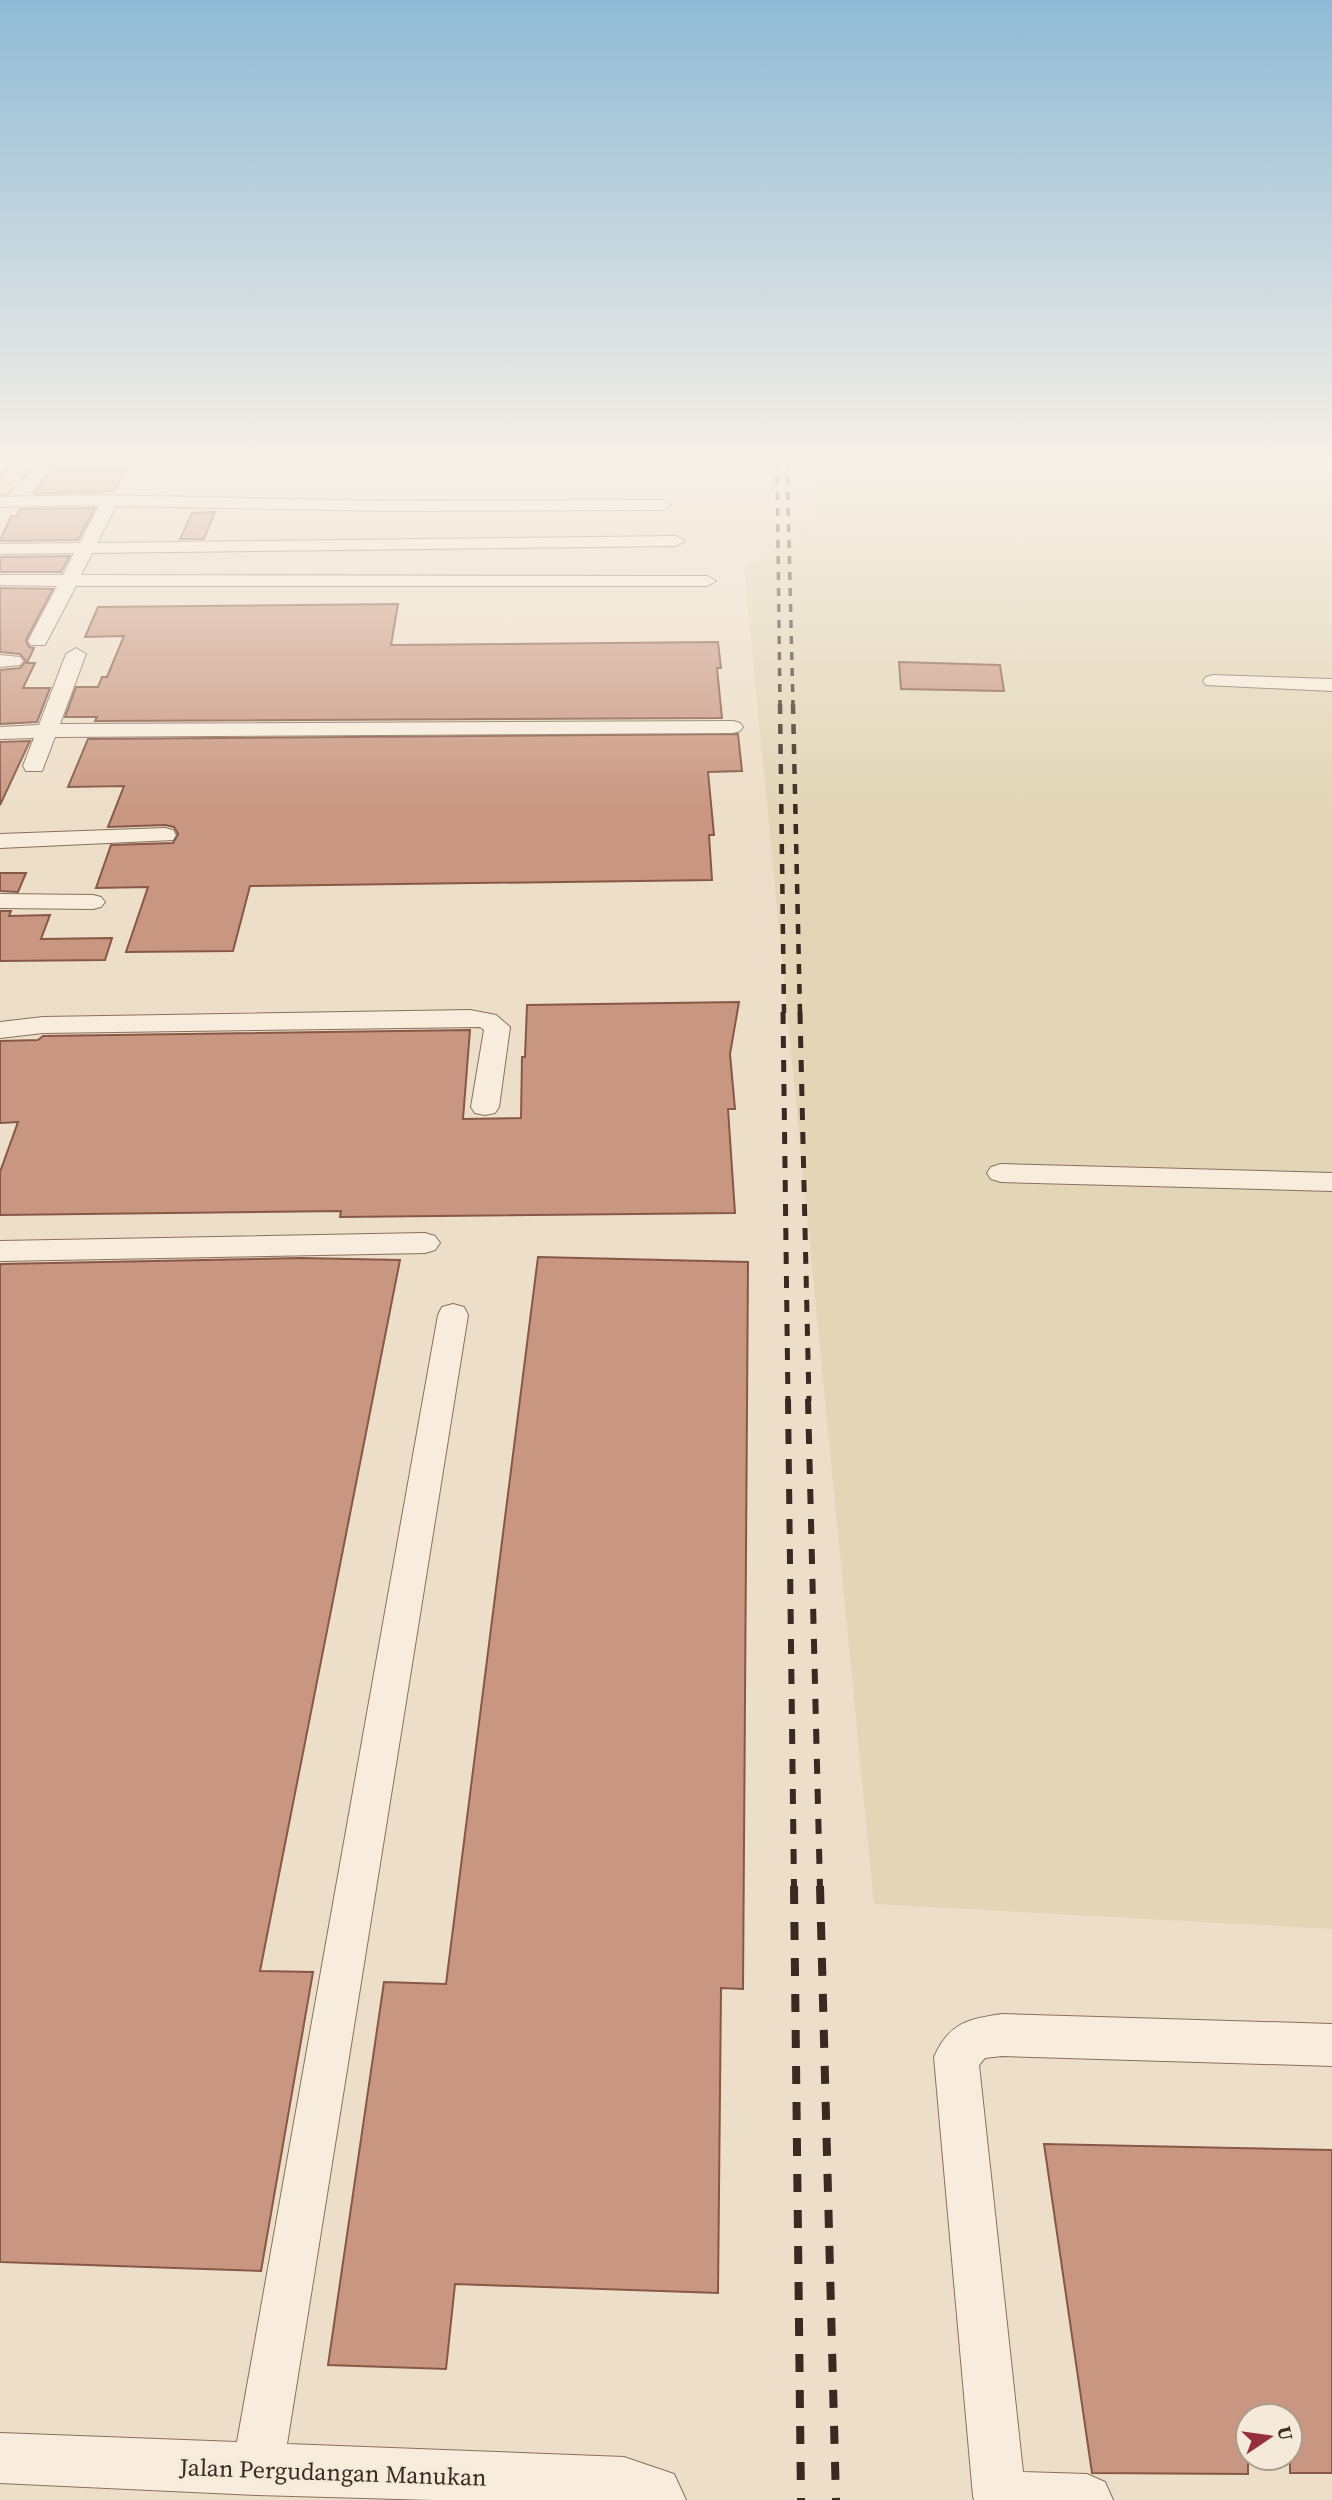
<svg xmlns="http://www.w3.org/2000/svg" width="1332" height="2500" font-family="'Source Serif 4',serif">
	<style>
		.farmland { fill: #e2d6b7 }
		.building { fill: #c99781; stroke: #875845; stroke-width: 2 }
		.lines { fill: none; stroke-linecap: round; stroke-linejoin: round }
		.minor-casing { stroke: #89705e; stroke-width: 2 }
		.major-casing { stroke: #573f32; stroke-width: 2 }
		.minor { fill: #f8eddd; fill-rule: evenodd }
		.major { fill: #edcea4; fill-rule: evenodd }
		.rail-far4 { stroke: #3a2a21; stroke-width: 3.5; stroke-dasharray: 8 8; stroke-linecap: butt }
		.rail-far3 { stroke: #3a2a21; stroke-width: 4.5; stroke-dasharray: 10 10; stroke-linecap: butt }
		.rail-far2 { stroke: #3a2a21; stroke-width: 5; stroke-dasharray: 12 12; stroke-linecap: butt }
		.rail-far1 { stroke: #3a2a21; stroke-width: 6; stroke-dasharray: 15 15; stroke-linecap: butt }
		.rail { stroke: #3a2a21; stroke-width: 8; stroke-dasharray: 18 18; stroke-linecap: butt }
		.labels { text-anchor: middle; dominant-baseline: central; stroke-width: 5; stroke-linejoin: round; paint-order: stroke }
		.near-street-label { font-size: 24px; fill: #3a2a21; stroke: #f5e9d9 }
	</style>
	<rect width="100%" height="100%" fill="#eddec9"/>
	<path class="farmland" d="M824,460h508v1469l-458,-25 -130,-1336 70,-45z"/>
	<g class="building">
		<path d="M57,460h75l-18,31 -81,3z"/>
		<path d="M95,508l-17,32 -78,1 11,-25h6l3,-7z"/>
		<path d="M215,512l-11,27h-24l12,-26z"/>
		<path d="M70,556l-9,16h-61v-15z"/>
		<path d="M0,588l53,1 -27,51 3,7 5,1 -7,15h8l-12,25h27l-13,34 -37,2v-54l20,-2 6,-7 -6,-7 -20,-2z"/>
		<path d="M398,604l-7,41 327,-3 3,26h-4l5,50 -627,3 2,-4h-32l11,-30h22l4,-10h5l17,-41 -39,1 13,-30z"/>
		<path d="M899,662l101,3 4,26 -103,-2z"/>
		<path d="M738,734l4,37 -34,1 6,63h-5l3,45 -462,6 -17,65 -107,1 22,-65 -52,1 15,-43 62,-2 5,-9 -4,-7 -9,-2 -57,2 16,-41 -56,1 20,-48z"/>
		<path d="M30,741l-30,64v-63z"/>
		<path d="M0,873h26l-8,19 -18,-1z"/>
		<path d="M0,911h11l-2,5 41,-1 -9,24 71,-1 -7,22 -105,1z"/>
		<path d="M739,1002l-9,52 5,55h-7l7,104 -395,4 1,-6 -341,4v-43l18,-50 -18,1v-82l38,-1 5,-4 427,-6 -7,89 58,-1 1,-61h3l2,-52z"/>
		<path d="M538,1257l210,5 -5,727 -22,-1 -3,305 -263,-9 -9,85 -118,-4 56,-383 62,2z"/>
		<path d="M301,1258l99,2 -140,711 53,1 -52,299 -261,-9v-995l1,-3z"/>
		<path d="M1044,2144l288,6v323h-42v-57h-42v58l-156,-1z"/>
	</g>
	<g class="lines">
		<defs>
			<g id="minor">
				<path d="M93,495l296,6 274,-1 8,5 -8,5 -274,1 -273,-5 -19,37 579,-7 9,5 -9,5 -584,7 -11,22 626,1 9,5 -9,5h-631l-31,59h-14l-3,-4 29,-55 -57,-1v-10h63l11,-22 -74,1v-10l80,-1 19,-38 -99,2v-10z"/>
				<path d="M76,648l10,6 -26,70 673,-3 7,2 3,4 -3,4 -7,2 -678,4 -13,34h-16l-3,-5 11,-28 -34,1v-12l39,-2 27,-71z"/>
				<path d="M0,655l20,2 3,4 -3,4 -20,2z"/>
				<path d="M1213,675l119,4v12l-126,-6 -3,-4 3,-4z"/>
				<path d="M165,828l8,2 3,5 -3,5 -173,8v-14z"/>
				<path d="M0,894l93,1 8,2 4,5 -4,5 -8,2 -93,-1z"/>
				<path d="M470,1010l26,5 14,12 -11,80 -4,6 -10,2 -10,-2 -4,-6 13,-77 -4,-3 -437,6 -43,5v-16l43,-5z"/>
				<path d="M1001,1164l331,9v18l-331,-9 -10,-3 -4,-6 4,-6z"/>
				<path d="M425,1233l10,3 5,7 -5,7 -10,3 -425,8v-20z"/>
				<path d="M453,1304l11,3 4,8 -181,1129 337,13 50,17 12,26h-253l-176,-5 -257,-12v-50l237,9 201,-1127 4,-8z"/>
				<path d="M1002,2014l330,10v42l-330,-10 -17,2 -6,7 44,407 64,2 18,8 8,18h-139l-1,-4 -39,-439c15,-34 34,-38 68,-43z"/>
			</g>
			<path id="major" d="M18,460h22l-32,34 -8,1v-18z"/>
		</defs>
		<use href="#minor" class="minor-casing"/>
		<use href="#major" class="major-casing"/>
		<use href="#minor" class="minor"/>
		<use href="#major" class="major"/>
		<g class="rail-far4">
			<path d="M777,460l3,246"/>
			<path d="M787,460l6,246"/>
		</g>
		<g class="rail-far3">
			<path d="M780,704l4,309"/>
			<path d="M793,704l7,309"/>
		</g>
		<g class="rail-far2">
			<path d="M783,1012l5,389"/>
			<path d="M800,1012l9,389"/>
		</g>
		<g class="rail-far1">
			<path d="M788,1399l6,489"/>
			<path d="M808,1399l12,489"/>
		</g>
		<g class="rail">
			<path d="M794,1886l7,614"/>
			<path d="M820,1886l16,614"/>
		</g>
	</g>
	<linearGradient id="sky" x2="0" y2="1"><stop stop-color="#8fbad5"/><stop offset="0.57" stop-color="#f7f0e7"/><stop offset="1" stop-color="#f7f0e7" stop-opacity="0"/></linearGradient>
	<rect width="1332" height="810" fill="url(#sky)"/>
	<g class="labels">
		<g class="near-street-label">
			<text transform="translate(333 2472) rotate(2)">Jalan Pergudangan Manukan</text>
		</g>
	</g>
	<g transform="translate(1269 2437) rotate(77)"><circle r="33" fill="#f5e9d9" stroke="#aa9d8f" stroke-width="2"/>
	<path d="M0-5L12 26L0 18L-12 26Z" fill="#95313d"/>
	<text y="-10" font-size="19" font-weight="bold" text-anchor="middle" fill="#3a2a21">U</text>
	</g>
</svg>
